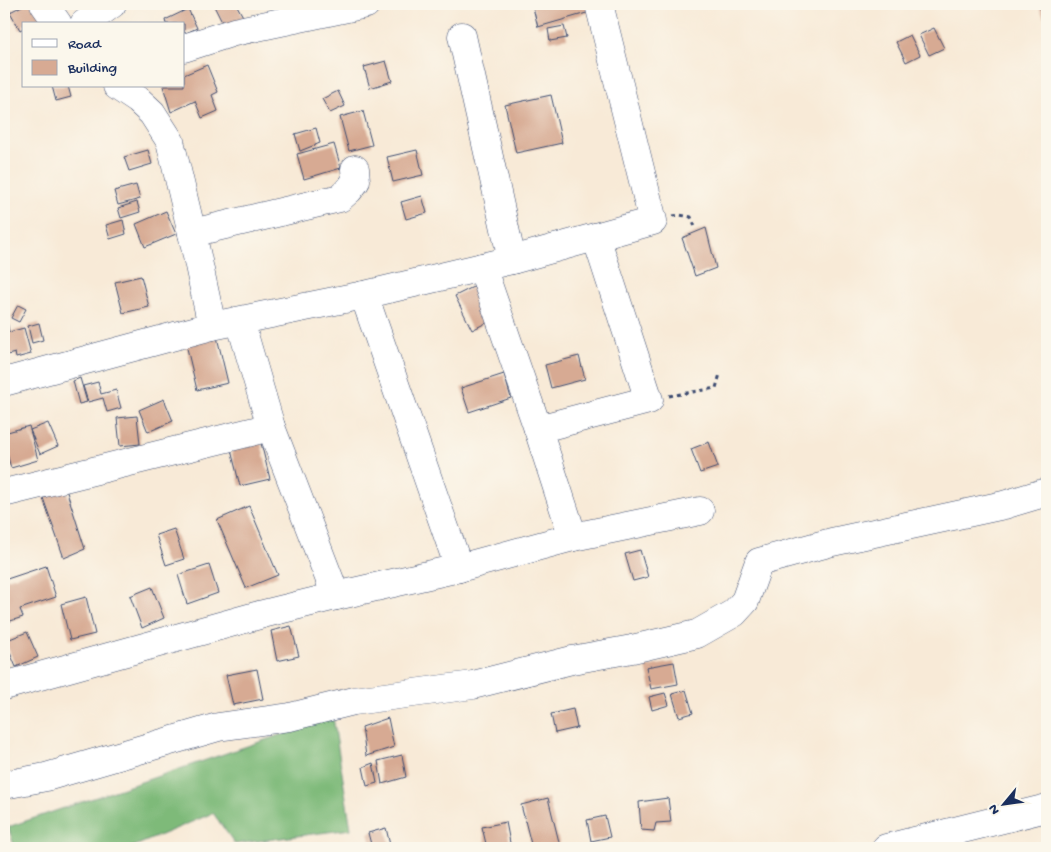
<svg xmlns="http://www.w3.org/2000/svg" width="1051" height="852" font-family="'Gochi Hand',sans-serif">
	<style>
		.forest { fill: #7eba79; stroke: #4c746c }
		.building { fill: #d7aa93 }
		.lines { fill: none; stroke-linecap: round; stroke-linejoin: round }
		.minor-casing { stroke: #3c4b70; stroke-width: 29 }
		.path { stroke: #3c4b70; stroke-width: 3; stroke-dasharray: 4 4; stroke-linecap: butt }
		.minor { stroke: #fff; stroke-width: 28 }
	</style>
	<rect width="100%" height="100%" fill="#fbf7ec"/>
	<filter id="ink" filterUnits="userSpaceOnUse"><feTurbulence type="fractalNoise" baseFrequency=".02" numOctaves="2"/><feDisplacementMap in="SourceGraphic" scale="10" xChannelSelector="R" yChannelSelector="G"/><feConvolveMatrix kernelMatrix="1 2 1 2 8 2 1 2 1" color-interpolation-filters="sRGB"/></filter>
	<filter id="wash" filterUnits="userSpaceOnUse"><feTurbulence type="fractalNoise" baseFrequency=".0096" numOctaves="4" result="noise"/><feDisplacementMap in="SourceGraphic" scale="20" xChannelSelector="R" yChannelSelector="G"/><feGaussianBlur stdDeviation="1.12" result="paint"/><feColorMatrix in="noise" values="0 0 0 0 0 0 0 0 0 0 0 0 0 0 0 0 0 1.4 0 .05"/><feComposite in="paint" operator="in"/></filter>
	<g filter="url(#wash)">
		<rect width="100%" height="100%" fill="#f8ead7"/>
		<path class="forest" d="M333,717l18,112 -116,15 -22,-31 -83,35h-115l-7,-21z"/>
		<g id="blocks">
			<g class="building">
				<path d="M26,4h13l7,13 -13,7h-9v4l-4,2 -10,-18z"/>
				<path d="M213,4h23l9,16 -19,10z"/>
				<path d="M532,4h56l2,8 -52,15z"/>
				<path d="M1038,4h9v12l-3,2z"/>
				<path d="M188,9l9,19 -13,6v-10h-18l-1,-4z"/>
				<path d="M564,26l3,12 -17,3 -2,-12z"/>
				<path d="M934,28l10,20 -15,7 -10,-20z"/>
				<path d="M910,35l10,20 -14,7 -10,-20z"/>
				<path d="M386,61l6,20 -22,7 -6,-21z"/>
				<path d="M207,65l11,27 -6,3 6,16 -16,7 -7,-17 -24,11 -8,-26h21v-11z"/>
				<path d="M52,86h16l3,11 -15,4z"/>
				<path d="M338,91l7,15 -15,7 -8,-14z"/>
				<path d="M551,95l11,48 -46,10 -11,-48z"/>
				<path d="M363,111l9,34 -23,6 -9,-34z"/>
				<path d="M316,128l4,15 -20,8 -5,-17z"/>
				<path d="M334,144l7,24 -37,11 -7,-25z"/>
				<path d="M148,150l4,14 -23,7 -5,-14z"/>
				<path d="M417,150l6,25 -30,7 -6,-25z"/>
				<path d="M136,185l4,14 -22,6 -4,-14z"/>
				<path d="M422,196l5,17 -21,6 -5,-17z"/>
				<path d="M137,202l3,10 -19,6 -3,-10z"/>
				<path d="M166,211l10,23 -31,13 -9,-23z"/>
				<path d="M123,220l3,14 -16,5 -4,-14z"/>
				<path d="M706,228l10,40 -21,8 -13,-38z"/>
				<path d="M141,276l8,31 -26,6 -8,-31z"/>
				<path d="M475,286l17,34 -20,10 -17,-34z"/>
				<path d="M18,305l8,4 -7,13 -8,-4z"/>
				<path d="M7,321l2,11 15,-4 7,26 -15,4 -1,-5 -11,3v-34z"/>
				<path d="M39,323l4,17 -11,3 -4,-17z"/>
				<path d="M217,337l11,46 -31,7 -11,-46z"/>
				<path d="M579,356l6,23 -34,9 -6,-23z"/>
				<path d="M504,374l7,24 -42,14 -8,-24z"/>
				<path d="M80,378l7,24 -8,2 -6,-23z"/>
				<path d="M98,382l3,12 15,-4 5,18 -14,4 -4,-14 -15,4 -5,-16z"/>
				<path d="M164,399l9,22 -25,11 -9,-22z"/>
				<path d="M137,416l3,28 -20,2 -3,-28z"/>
				<path d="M48,423l10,23 -18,8 -10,-24z"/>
				<path d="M29,426l9,34 -27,8 -7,-25v-10z"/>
				<path d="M709,442l9,25 -18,6 -9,-24z"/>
				<path d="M261,443l9,36 -30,7 -9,-36z"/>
				<path d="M66,489l19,60 -21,9 -21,-60z"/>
				<path d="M249,506l29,69 -32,13 -29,-68z"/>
				<path d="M174,529l10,30 -18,6 -10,-30z"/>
				<path d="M640,550l8,27 -15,4 -8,-27z"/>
				<path d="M209,565l9,28 -31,11 -9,-29z"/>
				<path d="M46,566l10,31 -36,12 3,8 -19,6v-43z"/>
				<path d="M152,587l12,31 -22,10 -12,-32z"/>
				<path d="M86,597l9,37 -25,6 -9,-36z"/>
				<path d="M291,626l8,30 -22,5 -6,-30z"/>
				<path d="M27,632l11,25 -22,10 -11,-26z"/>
				<path d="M674,662l4,22 -27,5 -5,-22z"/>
				<path d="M257,669l6,30 -30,6 -7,-30z"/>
				<path d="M686,690l7,23 -14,4 -7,-23z"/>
				<path d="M665,693l4,12 -17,5 -3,-13z"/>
				<path d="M573,709l4,19 -22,5 -4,-19z"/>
				<path d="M388,718l6,29 -28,9 -4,-29z"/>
				<path d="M402,755l4,22 -24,7 -4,-23z"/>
				<path d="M373,763l4,20 -10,3 -4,-19z"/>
				<path d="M548,798l12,48 -7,2h-21l-11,-43z"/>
				<path d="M668,798l3,24 -15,1 -2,8 -13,-1 -2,-28z"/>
				<path d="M605,816l5,21 -19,4 -4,-21z"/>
				<path d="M506,822l5,26h-24l-5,-21z"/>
				<path d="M386,828l4,17 -18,3 -4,-15z"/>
			</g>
		</g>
	</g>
	<g filter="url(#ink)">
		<use href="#blocks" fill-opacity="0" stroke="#3c4b70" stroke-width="1"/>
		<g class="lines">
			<defs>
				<g id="minor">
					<path d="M44,4l14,20"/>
					<path d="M84,24l28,-20"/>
					<path d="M462,36l50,224"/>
					<path d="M184,48l50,-16 132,-28"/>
					<path d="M117,86l21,14 14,13 18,28 22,92 20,93"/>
					<path d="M192,233l148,-35 9,-8 7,-9 -1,-12"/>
					<path d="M482,267l56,162"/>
					<path d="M364,295l95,273"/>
					<path d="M240,321l31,106 65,169 123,-28 114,-31 -35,-108 111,-29 -53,-163"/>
					<path d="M4,382l208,-56 152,-31 148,-35 141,-39 -54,-217"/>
					<path d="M4,493l267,-66"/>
					<path d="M573,537l127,-26"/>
					<path d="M4,686l259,-72 73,-18"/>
					<path d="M4,785l42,-8 172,-50 72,-10 64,-16 119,-16 99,-25 60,-11 65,-15 37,-21 11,-12 14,-39 73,-20 172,-37 43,-13"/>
					<path d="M886,848l161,-40"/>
				</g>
			</defs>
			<use href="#minor" class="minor-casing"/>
			<g class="path">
				<path d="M673,216l7,-1 11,2 4,10"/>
				<path d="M669,396l47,-8 4,-14"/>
			</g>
			<use href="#minor" class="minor"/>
		</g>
	</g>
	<rect width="1051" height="852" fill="none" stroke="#fbf7ec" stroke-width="20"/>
	<rect x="22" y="22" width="162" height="65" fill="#fbf7ec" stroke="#a1a7b3"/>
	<rect x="32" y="39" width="25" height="8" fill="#ffffff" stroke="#a1a7b3"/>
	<text x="68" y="48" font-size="15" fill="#1b2f5e">Road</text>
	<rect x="32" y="60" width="25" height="15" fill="#d7aa93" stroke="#a1a7b3"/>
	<text x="68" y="72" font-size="15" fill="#1b2f5e">Building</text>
	<g transform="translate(1004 804) rotate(241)" stroke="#fbf7ec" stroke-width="4" paint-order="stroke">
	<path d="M0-4L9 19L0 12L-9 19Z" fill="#1b2f5e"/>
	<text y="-8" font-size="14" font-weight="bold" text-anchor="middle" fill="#1b2f5e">N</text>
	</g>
</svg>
